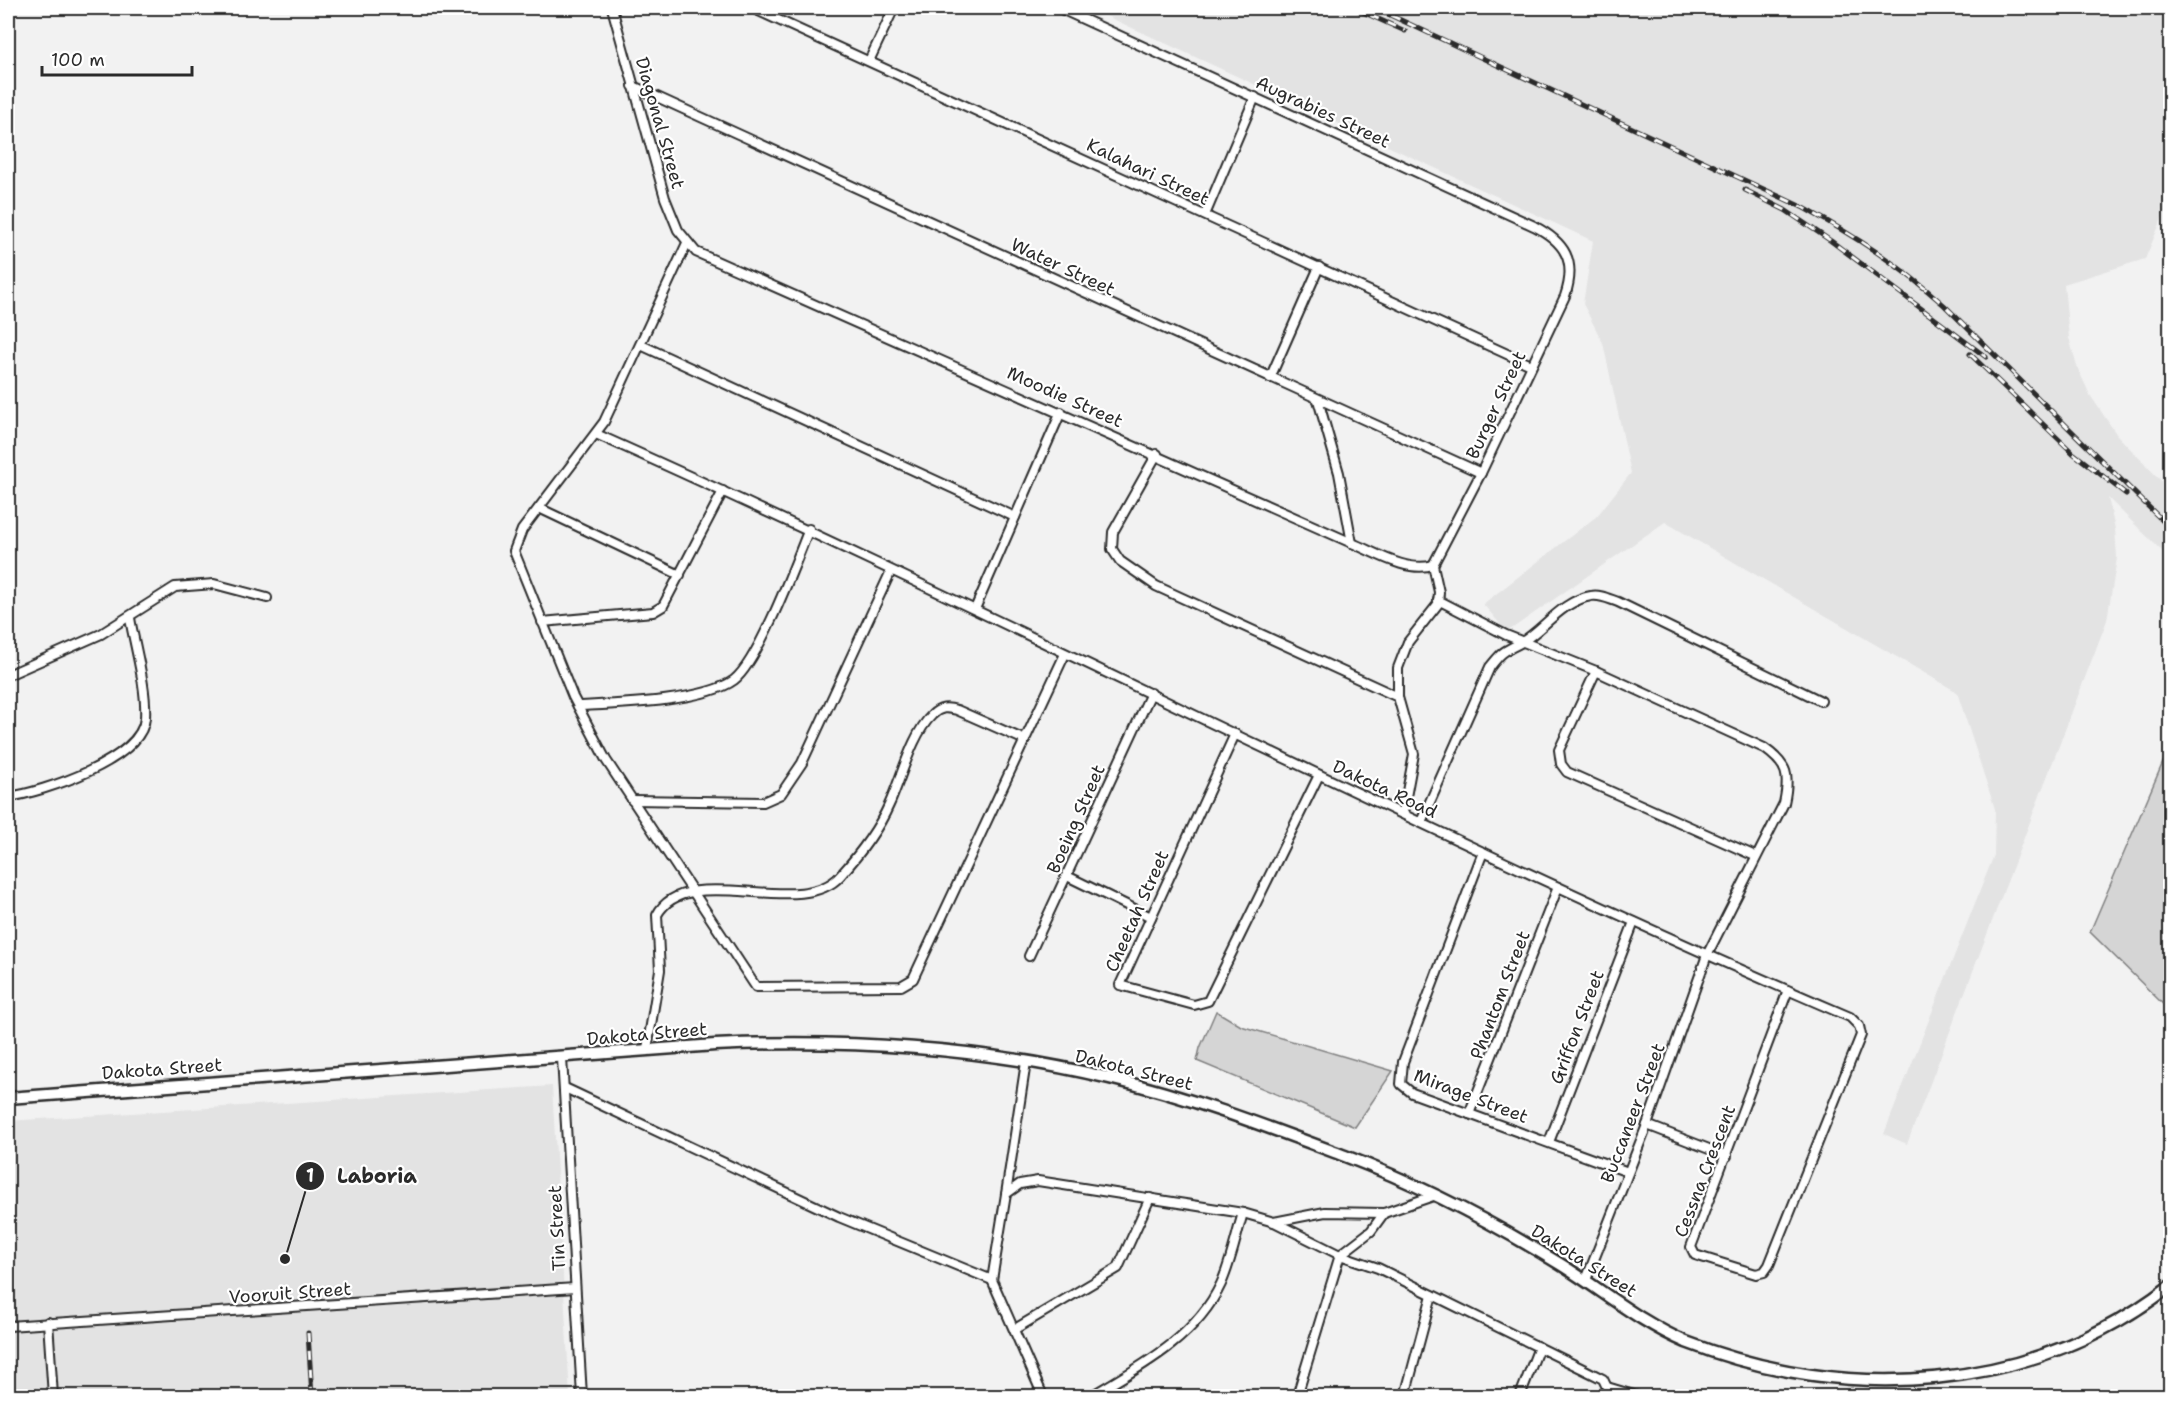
<svg xmlns="http://www.w3.org/2000/svg" width="2178" height="1404" font-family="'Shantell Sans',sans-serif">
	<style>
		.built { fill: #e3e3e3 }
		.green { fill: #d5d5d5; stroke: #808080; stroke-width: 1.5 }
		.lines { fill: none; stroke-linecap: round; stroke-linejoin: round }
		.minor-casing { stroke: #2b2b2b; stroke-width: 12 }
		.tertiary-casing { stroke: #2b2b2b; stroke-width: 15 }
		.minor { stroke: #fff; stroke-width: 8 }
		.tertiary { stroke: #fff; stroke-width: 10 }
		.rail-casing { stroke: #2b2b2b; stroke-width: 5 }
		.rail { stroke: #fff; stroke-width: 3; stroke-dasharray: 9; stroke-linecap: butt }
		.labels { text-anchor: middle; dominant-baseline: central; stroke-width: 4.5; stroke-linejoin: round; paint-order: stroke }
		.street-label { font-size: 18px; fill: #2b2b2b; stroke: #fff }
		.leader { fill: none; stroke: #2b2b2b; stroke-width: 2 }
		.callout-dot { fill: #2b2b2b; stroke: #fff; stroke-width: 2 }
		.mark-label { font-size: 18px; text-anchor: middle; font-weight: bold; fill: #fff }
		.callout-label { font-size: 20px; text-anchor: middle; font-weight: bold; fill: #2b2b2b; stroke: #fff; stroke-width: 4.5; stroke-linejoin: round; paint-order: stroke }
	</style>
	<rect width="100%" height="100%" fill="#f2f2f2"/>
	<filter id="ink" filterUnits="userSpaceOnUse"><feTurbulence type="fractalNoise" baseFrequency=".0167" numOctaves="2"/><feDisplacementMap in="SourceGraphic" scale="12" xChannelSelector="R" yChannelSelector="G"/><feConvolveMatrix kernelMatrix="1 2 1 2 8 2 1 2 1" color-interpolation-filters="sRGB"/></filter>
	<g filter="url(#ink)">
		<g class="built">
			<path d="M1089,8h1081v192l-25,59 -81,25 5,54 9,31 12,26 27,40 53,55v69l-62,-61 7,31 2,29 -10,62 -200,524 -23,-10 110,-279 1,-46 -38,-117 -292,-170 -158,110 -24,-28 114,-88 34,-43 -28,-130 -20,-39 10,-63z"/>
			<path d="M552,1086l18,310h-562v-275z"/>
		</g>
		<g class="green">
			<path d="M2170,746v265l-80,-79z"/>
			<path d="M1216,1011l25,15 152,45 -38,56 -158,-66 3,-13z"/>
		</g>
		<g class="lines">
			<defs>
				<g id="minor">
					<path d="M612,8l53,190 13,32 18,22 656,291c24,10 55,30 81,22"/>
					<path d="M752,8l779,357"/>
					<path d="M1059,8l475,218c31,16 43,35 31,70l-84,177 -48,92"/>
					<path d="M869,61l25,-53"/>
					<path d="M633,86l848,387"/>
					<path d="M1205,215l50,-118"/>
					<path d="M687,243l-83,179 -82,108 -8,21 59,146 33,63 150,227 145,-1 12,-7 152,-325"/>
					<path d="M641,345l374,172"/>
					<path d="M1270,378l49,-111"/>
					<path d="M1318,400l21,73 13,70"/>
					<path d="M596,434c421,188 830,402 1254,583l9,9 2,9 -92,230 -5,7 -8,2 -61,-19 -4,-8 97,-257"/>
					<path d="M1157,454l-44,78 -1,17 8,12 36,25 242,111"/>
					<path d="M539,508l141,67"/>
					<path d="M1438,600l68,35 90,36 168,77c24,17 26,27 20,55l-77,152 -60,170 -61,155"/>
					<path d="M975,609l86,-197"/>
					<path d="M542,622l111,-10 10,-6 60,-115"/>
					<path d="M1596,671l-37,79 2,14 6,8 188,84"/>
					<path d="M8,675l93,-41 74,-47 39,-3 53,14"/>
					<path d="M578,706c38,-2 126,-4 156,-26 25,-19 62,-119 75,-151"/>
					<path d="M1235,734l-115,251 74,20 14,-4 111,-226"/>
					<path d="M8,797c35,-5 134,-37 137,-79 2,-30 -10,-70 -15,-100"/>
					<path d="M632,800l131,2 18,-8 21,-31 89,-192"/>
					<path d="M1403,813l11,-59 -16,-57v-29l10,-26 30,-38 1,-12 -6,-27"/>
					<path d="M1421,822l69,-155c14,-18 14,-15 32,-25 23,-14 40,-41 69,-46 9,-2 18,3 27,6l203,99"/>
					<path d="M1483,852l-80,210 -2,22 11,9 216,79"/>
					<path d="M1067,876l84,41"/>
					<path d="M1029,956l122,-263"/>
					<path d="M647,1049l13,-79 -3,-55c29,-55 144,5 183,-39 18,-20 38,-46 49,-71 12,-26 23,-71 43,-90 8,-8 15,-8 25,-5l68,30"/>
					<path d="M562,1058l20,338"/>
					<path d="M565,1088l274,129 153,63"/>
					<path d="M1469,1114l89,-227"/>
					<path d="M1647,1125l80,31"/>
					<path d="M1549,1142l85,-220"/>
					<path d="M1006,1194l20,-132"/>
					<path d="M1274,1222l51,-10 59,1 52,-18"/>
					<path d="M48,1322l5,74"/>
					<path d="M8,1326l567,-38"/>
					<path d="M1015,1329l103,-61 32,-70"/>
					<path d="M1607,1387l30,9"/>
					<path d="M1043,1396l-51,-116 14,-86 14,-10 18,-3 205,32 31,9 66,33 38,13 209,103 16,8 8,17"/>
					<path d="M1091,1396c49,-29 105,-58 130,-112 10,-22 15,-48 22,-71"/>
					<path d="M1297,1396l43,-141 31,-24 13,-18"/>
					<path d="M1405,1396l27,-101"/>
					<path d="M1520,1396l19,-49"/>
				</g>
				<path id="tertiary" d="M8,1098l707,-53c131,-6 266,2 394,33 81,19 159,49 236,78 76,29 147,66 215,108 42,26 81,59 126,78 160,62 346,52 484,-56"/>
			</defs>
			<use href="#minor" class="minor-casing"/>
			<use href="#tertiary" class="tertiary-casing"/>
			<use href="#minor" class="minor"/>
			<use href="#tertiary" class="tertiary"/>
			<defs>
				<g id="rail">
					<path d="M1354,8l51,23"/>
					<path d="M1375,8l429,200c54,30 94,56 140,97l226,223"/>
					<path d="M1745,190l40,20 46,31 155,116"/>
					<path d="M1970,354l103,99 53,41"/>
					<path d="M308,1333l4,63"/>
				</g>
			</defs>
			<use href="#rail" class="rail-casing"/>
			<use href="#rail" class="rail"/>
		</g>
	</g>
	<g class="labels">
		<g class="street-label">
			<text transform="translate(1323 112) rotate(25)">Augrabies Street</text>
			<text transform="translate(660 123) rotate(74)">Diagonal Street</text>
			<text transform="translate(1148 172) rotate(25)">Kalahari Street</text>
			<text transform="translate(1063 267) rotate(25)">Water Street</text>
			<text transform="translate(1065 397) rotate(24)">Moodie Street</text>
			<text transform="translate(1496 405) rotate(-65)">Burger Street</text>
			<text transform="translate(1385 789) rotate(25)">Dakota Road</text>
			<text transform="translate(1076 819) rotate(-66)">Boeing Street</text>
			<text transform="translate(1137 911) rotate(-66)">Cheetah Street</text>
			<text transform="translate(1500 995) rotate(-69)">Phantom Street</text>
			<text transform="translate(1577 1027) rotate(-69)">Griffon Street</text>
			<text transform="translate(647 1034) rotate(-5)">Dakota Street</text>
			<text transform="translate(162 1069) rotate(-4)">Dakota Street</text>
			<text transform="translate(1134 1070) rotate(14)">Dakota Street</text>
			<text transform="translate(1471 1096) rotate(21)">Mirage Street</text>
			<text transform="translate(1633 1113) rotate(-69)">Buccaneer Street</text>
			<text transform="translate(1705 1171) rotate(-69)">Cessna Crescent</text>
			<text transform="translate(557 1228) rotate(-93)">Tin Street</text>
			<text transform="translate(1584 1261) rotate(32)">Dakota Street</text>
			<text transform="translate(290 1293) rotate(-4)">Vooruit Street</text>
		</g>
	</g>
	<path class="leader" d="M285 1259L310 1176"/>
	<g class="callout-dot">
		<circle cx="285" cy="1259" r="6"/>
		<circle cx="310" cy="1176" r="15"/>
	</g>
	<g class="mark-label">
		<text x="310" y="1182">1</text>
	</g>
	<g class="callout-label">
		<text x="377" y="1183">Laboria</text>
	</g>
	<rect width="2178" height="1404" fill="none" stroke="#fff" stroke-width="30"/>
	<rect x="15" y="15" width="2148" height="1374" fill="none" stroke="#2b2b2b" stroke-width="2" filter="url(#ink)"/>
	<path d="M42 66v9h150v-9" fill="none" stroke="#2b2b2b" stroke-width="3"/>
	<text x="51" y="66" font-size="18" fill="#2b2b2b" stroke="#ffffff" stroke-width="4.5" paint-order="stroke">100 m</text>
</svg>
